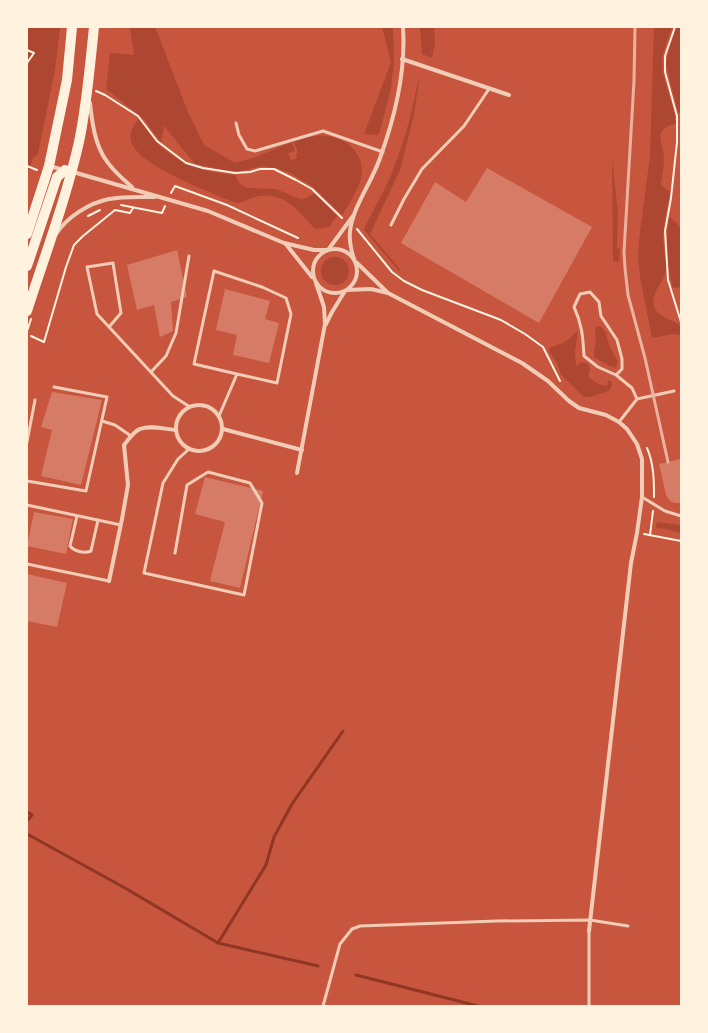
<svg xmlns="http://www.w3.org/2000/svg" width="708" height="1033" font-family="'Nunito Sans',sans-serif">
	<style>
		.green { fill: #ae4732 }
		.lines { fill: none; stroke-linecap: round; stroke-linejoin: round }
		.stream { stroke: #8f3625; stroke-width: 3 }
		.building { fill: #d67c66 }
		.path { stroke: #fff3e0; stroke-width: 2 }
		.service { stroke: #f1ccb7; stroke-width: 3 }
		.minor { stroke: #f1ccb7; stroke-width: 4 }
		.trunk { stroke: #fff3e0; stroke-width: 10 }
		.rail { stroke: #e9b49f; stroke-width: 3 }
	</style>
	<rect width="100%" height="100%" fill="#c8553d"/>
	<g class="green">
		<path d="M27,27h33l-5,43 -17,84 -5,4 -6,17z"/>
		<path d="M130,27h25l33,85 16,33 31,18 21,-6 36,-15 3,9 -7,2 3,7 6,-2 -1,-4 2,-1 -4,-11c10,-4 22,-7 33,-6 23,3 39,20 34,43 -3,11 -13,27 -19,36l-30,-29 -22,-13 -14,-5 -15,-2 -23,6 -13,-2 -30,-6 -31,-38 -3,17 -17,-24 -38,-30 4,-36 24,2z"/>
		<path d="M382,27h11l1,35 -3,26 -11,43 -2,4 -14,-1 27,-72z"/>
		<path d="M420,27h14l1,16 -3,15 -10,-4z"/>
		<path d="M654,27h18c-3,10 -9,22 -10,33 -1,21 13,42 14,64 -25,4 -12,20 -12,34 0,9 -2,17 -3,26l3,4 6,3c-2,15 -6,31 -7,46 0,11 4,23 3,34 -2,11 -16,23 -12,35 4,12 18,13 27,20v9l-8,-1 -21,4 -12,-61 -2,-21 1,-16 11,-84z"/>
		<path d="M676,27h4l1,2v83l-3,1 -12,-49 3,-17z"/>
		<path d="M418,80l1,1 -5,34 -14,55 -30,64 30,35v3l-36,-42 2,-5c8,-17 18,-33 25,-50 13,-31 21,-62 27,-95z"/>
		<path d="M139,118c7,8 12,20 20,27 21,20 47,28 76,30l4,8 8,5 29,1 24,10 6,-1 9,-5 22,23 -8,11 -12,2 -3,-1c-14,-16 -30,-36 -54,-32 -9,1 -15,7 -24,7 -24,-10 -94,-36 -104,-59 -4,-10 1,-18 7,-26z"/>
		<path d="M612,159l6,54 -1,35h3l-1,14 -6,-1z"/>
		<path d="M669,217l7,5 5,8v57l-8,1c-7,-23 -7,-47 -4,-71z"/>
		<circle cx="335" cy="271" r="14"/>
		<path d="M597,326l5,1 4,6 3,12 9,17 -3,6 -5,-2 -16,-9v-6l2,-12 -1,-9z"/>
		<path d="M578,331l-3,20 1,15 6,-4 6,2 2,5 -2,8 10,7 9,2 1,-6 4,2v2l-3,7 -19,6h-6l-23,-22 -3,-10 -9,-14v-3l16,-6z"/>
		<path d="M657,522l24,3v8l-15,-4 -10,-1z"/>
	</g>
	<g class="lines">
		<g class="stream">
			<path d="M27,812l5,3 -5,6"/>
			<path d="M27,834l98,54 93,55 100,23"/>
			<path d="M218,943l48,-78 8,-28 18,-33 51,-73"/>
			<path d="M356,975l122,31"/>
		</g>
	</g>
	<g class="building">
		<path d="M487,168l105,59 -53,96 -138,-80 34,-61 31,20z"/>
		<path d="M177,250l10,47 -16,5 2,29 -13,6 -6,-32 -17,5 -10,-45z"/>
		<path d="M225,289l45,12 -5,18 14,4 -10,40 -36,-8 4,-20 -21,-5z"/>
		<path d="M52,392l50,8 -21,85 -40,-9 11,-46 -11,-3z"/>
		<path d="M681,459v44h-6l-5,-2 -4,-6 -7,-31z"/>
		<path d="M205,477l58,14 -23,97 -30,-7 15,-59 -30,-8z"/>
		<path d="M34,512l39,7 -7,35 -39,-8z"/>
		<path d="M27,574l40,9 -10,44 -30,-6z"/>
	</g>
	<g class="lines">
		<g class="path">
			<path d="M675,27l-10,29v16l12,44v26l-6,56 -6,33 3,49 13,42"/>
			<path d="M27,50l7,3 -7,10"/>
			<path d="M96,91l9,4 33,21 19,25 29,22 17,5 32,5 15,-1 10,-3h14l22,11 16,9 30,29"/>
			<path d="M27,166l10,4"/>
			<path d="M171,193l4,-7 52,19 71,33"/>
			<path d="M121,205l41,8 3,-7"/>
			<path d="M88,216l12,-6"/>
			<path d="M357,229l35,43 12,9 18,9 79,30 24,14 18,13 17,34"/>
			<path d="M27,331l4,-12"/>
			<path d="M31,336l13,6 22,-75 8,-22 9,-9 32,-26 15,3 3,-5"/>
			<path d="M647,448c7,16 7,33 7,49"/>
			<path d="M644,534l37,7"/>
			<path d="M650,535l3,-24"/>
		</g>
		<g class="service">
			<path d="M236,123l3,12 8,14 8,2 68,-20 60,21"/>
			<path d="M391,225l13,-26 18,-30 42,-43 25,-37"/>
			<path d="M109,327l12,-14 -8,-50 -26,4 10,47 76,82 17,11"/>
			<path d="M151,372l15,-16 10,-23 13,-77"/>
			<path d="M616,375l6,-6v-10l-5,-19 -16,-24 -2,-14 -9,-10 -10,2 -6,13c8,17 9,30 10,49l14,11 18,8 16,13 5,11 -18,23"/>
			<path d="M637,399l37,-8"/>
			<path d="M219,416l18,-42 -43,-10 20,-93 48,16 24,11 5,16 -14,69 -40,-9"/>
			<path d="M102,421l13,4 16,11"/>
			<path d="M27,442l8,-42"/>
			<path d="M27,481l59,10 21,-94 -53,-10"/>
			<path d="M642,497l23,14 16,5"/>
			<path d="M27,505l94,20"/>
			<path d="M77,516l-7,30c4,5 14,8 21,5l7,-31"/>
			<path d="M175,553l12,-68 21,-13 42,11 12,20 -18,92 -100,-22 19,-90 15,-24 11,-10"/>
			<path d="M27,564l82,17"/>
			<path d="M323,1006l17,-62 12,-15 8,-3 137,-5 93,-1 38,6"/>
			<path d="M589,1006v-75"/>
		</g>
		<g class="minor">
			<path d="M402,59l107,36"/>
			<path d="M90,103c2,19 5,42 16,57 7,11 17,19 26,27"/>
			<path d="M49,166l15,4"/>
			<path d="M73,172l135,39 76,32 30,7h13"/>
			<path d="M56,234c11,-17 33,-31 53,-35 15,-3 31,-2 46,-2"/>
			<path d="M285,243l27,34"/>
			<circle cx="335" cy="271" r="22"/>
			<path d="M328,250l25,-34"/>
			<path d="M354,259c-3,-9 -5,-18 -4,-28 3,-25 22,-49 30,-73 15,-41 26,-87 23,-131"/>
			<path d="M356,262l31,30"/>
			<path d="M347,290l24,-1 17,4 134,70 26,18 21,20 10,7 27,7 13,7 8,7 10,15 5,15v38l-5,36 -6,30 -42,368"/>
			<path d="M326,324l6,-12 13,-21"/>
			<circle cx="199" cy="428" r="23"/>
			<path d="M223,429l79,21"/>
			<path d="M297,473l28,-149 -1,-17 -8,-24"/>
			<path d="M109,581l13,-62 6,-34 -4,-40c4,-5 10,-14 16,-16 10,-4 25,0 36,1"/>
		</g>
		<g class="trunk">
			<path d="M27,234l22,-68 18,-86 5,-53"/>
			<path d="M27,266l30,-89 8,-7"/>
			<path d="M27,311c18,-56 39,-112 52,-169 8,-38 11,-77 15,-115"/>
		</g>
		<path class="rail" d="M635,27l-1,54 -10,171 1,16 3,27 17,63 23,104"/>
	</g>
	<rect width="708" height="1033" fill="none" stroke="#fff3e0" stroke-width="56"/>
</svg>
